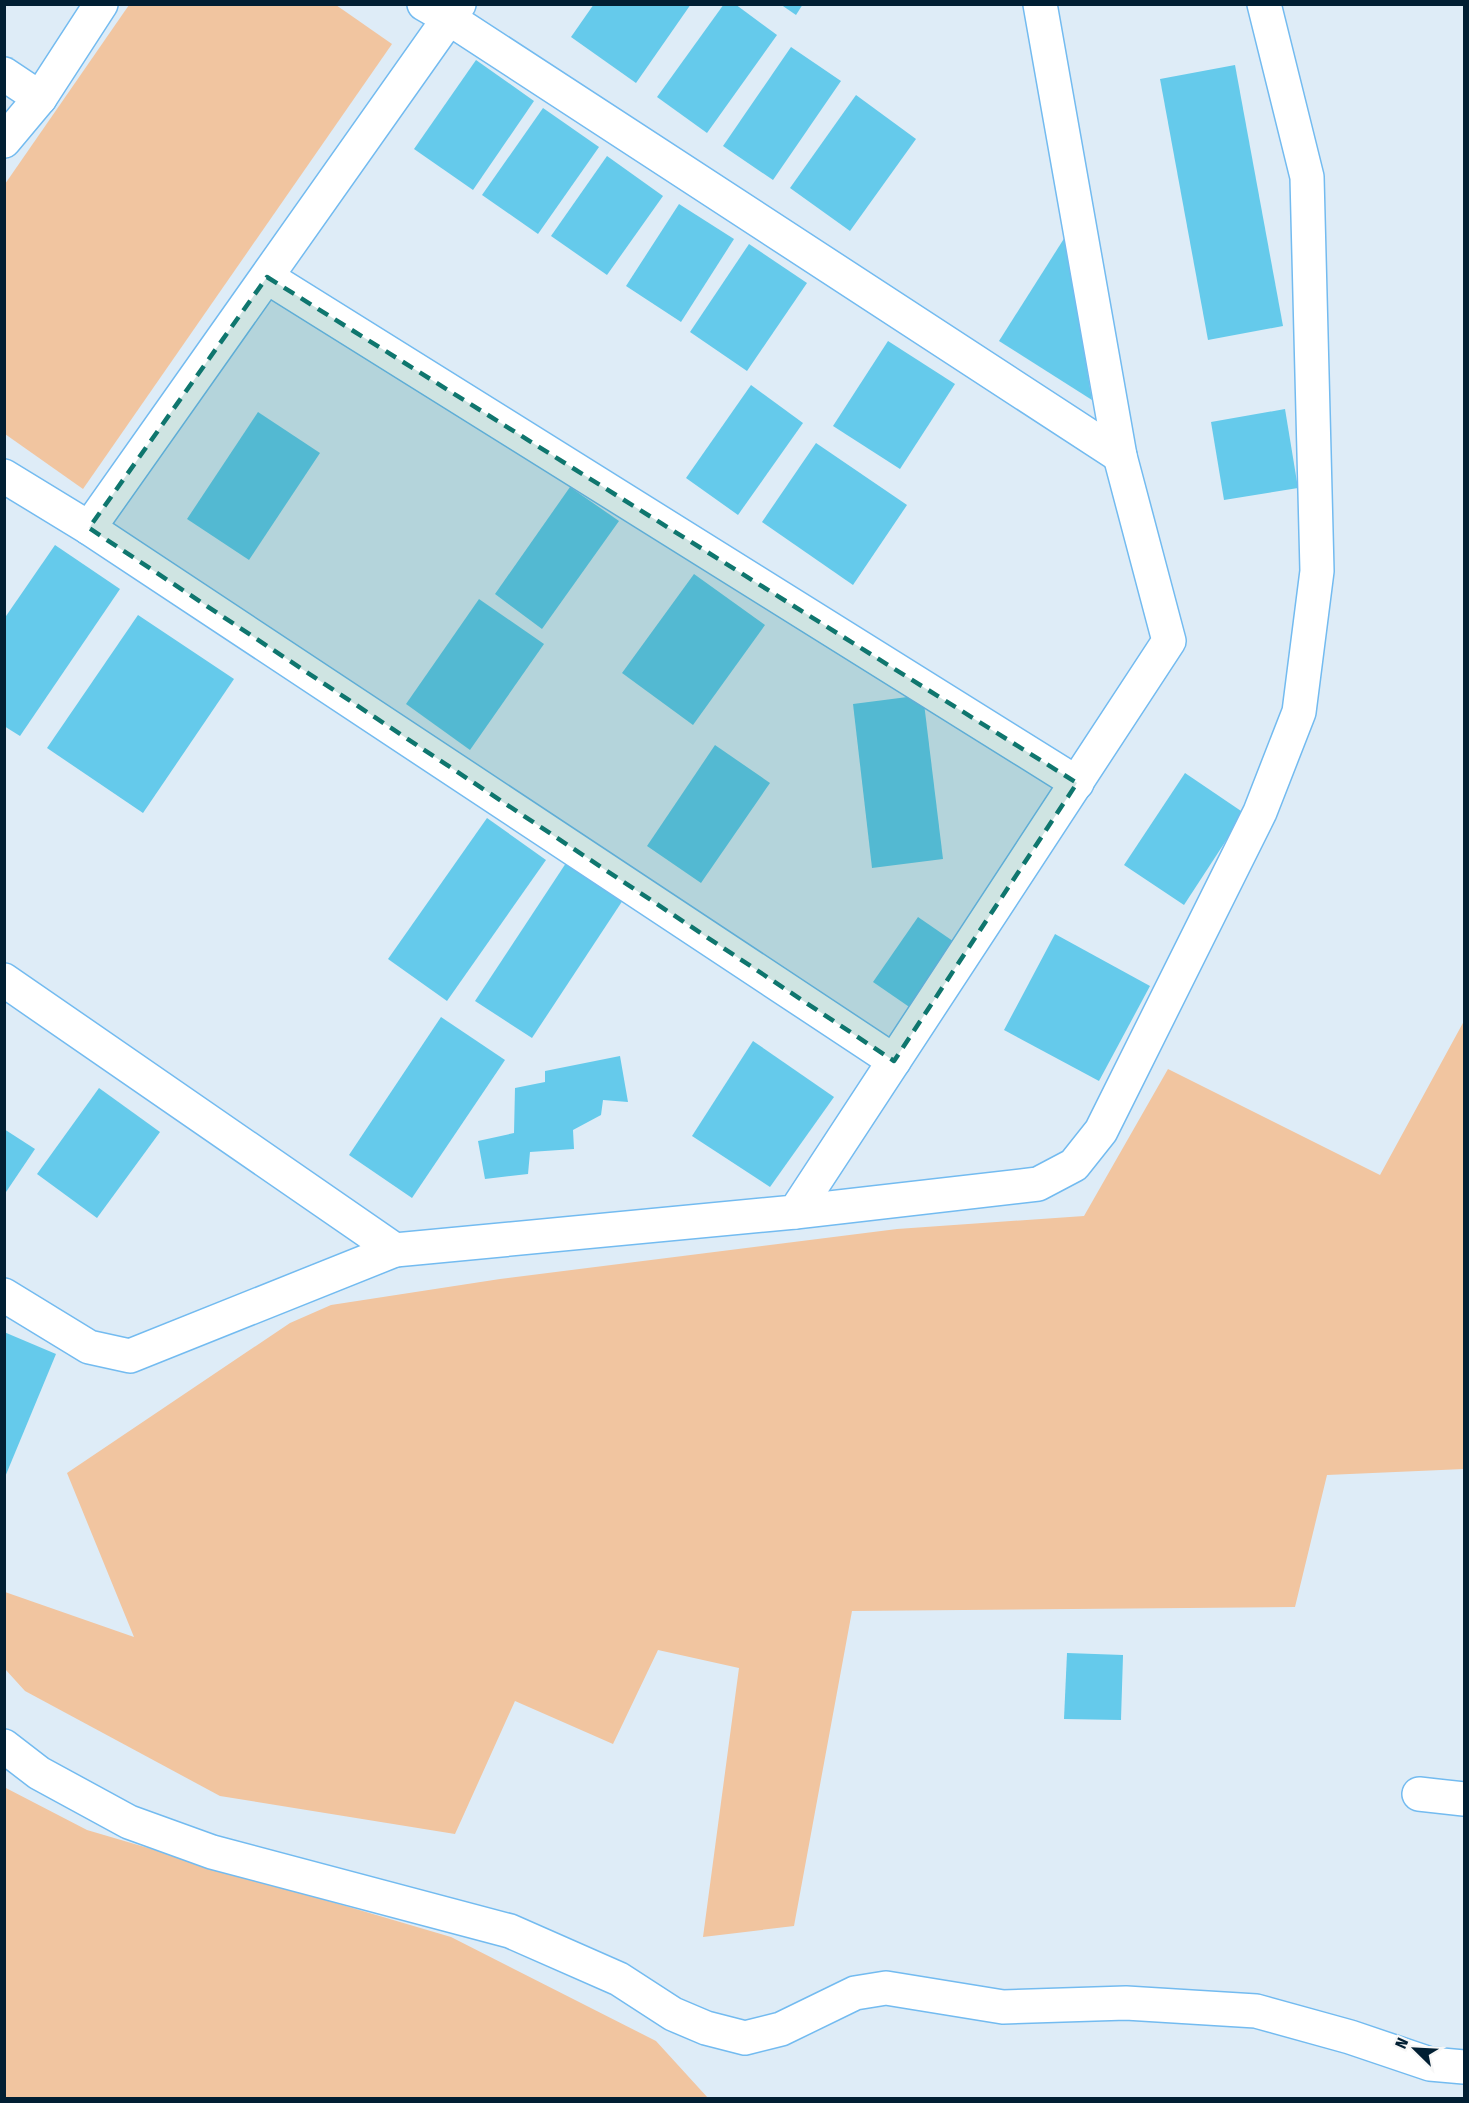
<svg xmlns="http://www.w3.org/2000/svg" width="1469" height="2103" font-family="'Fira Sans Condensed',sans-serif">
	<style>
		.green { fill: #f1c5a0 }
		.building { fill: #65caeb }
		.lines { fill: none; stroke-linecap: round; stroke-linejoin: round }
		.minor-casing { stroke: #73bbf0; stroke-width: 36 }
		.minor { stroke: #fff; stroke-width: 33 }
		.marked { fill: #0f766e; fill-opacity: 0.2; stroke: #0f766e; stroke-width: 4.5; stroke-dasharray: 12 8; stroke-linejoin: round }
	</style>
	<rect width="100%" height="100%" fill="#deecf7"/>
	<g class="green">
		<path d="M129,5h207l56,39 -309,445 -78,-55v-250z"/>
		<path d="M1464,1021v448l-137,6 -32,132 -443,4 -58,315 -91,11 36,-269 -81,-18 -45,94 -98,-43 -60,133 -235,-38 -195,-105 -20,-22v-77l129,45 -67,-164 223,-150 41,-18 169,-26 397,-50 187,-13 84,-147 212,106z"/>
		<path d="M4,1787l83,43 364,107 205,104 52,57h-703z"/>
	</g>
	<g class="building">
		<path d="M594,4h97l-55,79 -65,-46z"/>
		<path d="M724,4h11l42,31 -70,98 -50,-36z"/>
		<path d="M780,4h23l-7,11z"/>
		<path d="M791,47l50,34 -68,99 -50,-34z"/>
		<path d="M476,60l58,41 -61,89 -59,-41z"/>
		<path d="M1235,65l48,261 -75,14 -48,-261z"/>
		<path d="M856,95l60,44 -66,92 -60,-43z"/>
		<path d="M543,108l56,39 -61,87 -56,-39z"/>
		<path d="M607,156l56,40 -56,79 -56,-39z"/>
		<path d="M679,204l55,35 -53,83 -55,-36z"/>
		<path d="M1065,237l27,163 -93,-59z"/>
		<path d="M749,244l58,39 -60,88 -57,-39z"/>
		<path d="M888,341l67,43 -55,85 -67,-43z"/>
		<path d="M751,385l52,38 -65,92 -52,-37z"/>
		<path d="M1285,409l13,79 -74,12 -13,-78z"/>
		<path d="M258,412l62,41 -71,107 -62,-41z"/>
		<path d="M816,443l91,62 -54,80 -91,-63z"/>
		<path d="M570,487l49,34 -77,108 -47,-35z"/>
		<path d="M55,545l65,44 -100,147 -16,-10v-107z"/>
		<path d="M694,574l71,51 -72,100 -71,-52z"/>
		<path d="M479,599l65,45 -74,106 -64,-46z"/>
		<path d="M138,615l96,64 -91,134 -96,-65z"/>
		<path d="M923,695l20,164 -71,9 -19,-164z"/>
		<path d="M715,745l55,38 -69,100 -54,-37z"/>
		<path d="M1185,773l59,40 -60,92 -60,-40z"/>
		<path d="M487,818l59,42 -99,141 -59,-42z"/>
		<path d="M566,863l57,37 -91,138 -57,-37z"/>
		<path d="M918,917l45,31 -45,65 -45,-31z"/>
		<path d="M1055,934l95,52 -51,95 -95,-51z"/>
		<path d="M441,1017l64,43 -93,138 -63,-43z"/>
		<path d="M753,1041l81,56 -64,90 -78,-51z"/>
		<path d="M620,1056l8,46 -25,-2 -2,15 -28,15 1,19 -44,3 -2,22 -43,5 -7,-38 36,-8 1,-45 30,-6v-11z"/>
		<path d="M99,1088l61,44 -63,86 -60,-44z"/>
		<path d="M4,1129l31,20 -31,46z"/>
		<path d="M4,1332l52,22 -51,123h-1z"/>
		<path d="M1067,1653l56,2 -2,65 -57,-1z"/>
	</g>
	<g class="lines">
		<defs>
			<g id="minor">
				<path d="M424,4l26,15 670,437"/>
				<path d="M4,74l36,24"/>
				<path d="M4,141l36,-43 61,-94"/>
				<path d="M267,277l810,506"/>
				<path d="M4,476l85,52 805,533"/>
				<path d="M89,528l370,-524"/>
				<path d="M4,980l391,270 400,-38 374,-571 -49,-185 -80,-452"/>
				<path d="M795,1212l243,-28 36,-19 27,-34 159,-319 39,-100 18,-141 -10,-394 -43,-173"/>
				<path d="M4,1295l85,52 41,9 265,-106"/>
				<path d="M4,1746l35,27 90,49 83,30 298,79 109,48 54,35 33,14 39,10 36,-9 74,-36 31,-5 117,19 123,-4 130,8 94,26 80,27 34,3"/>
				<path d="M1419,1794l45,5"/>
			</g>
		</defs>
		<use href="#minor" class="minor-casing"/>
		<use href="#minor" class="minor"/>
	</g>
	<path class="marked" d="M267,277l810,506 -183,278 -805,-533z"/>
	<rect width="1469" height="2103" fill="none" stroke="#011f33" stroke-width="12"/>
	<g transform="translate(1415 2049) rotate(294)" stroke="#f7f7f7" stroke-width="4.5" paint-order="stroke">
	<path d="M0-4.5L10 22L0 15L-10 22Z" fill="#011f33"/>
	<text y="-9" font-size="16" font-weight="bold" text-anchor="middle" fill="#011f33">N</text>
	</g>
</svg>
